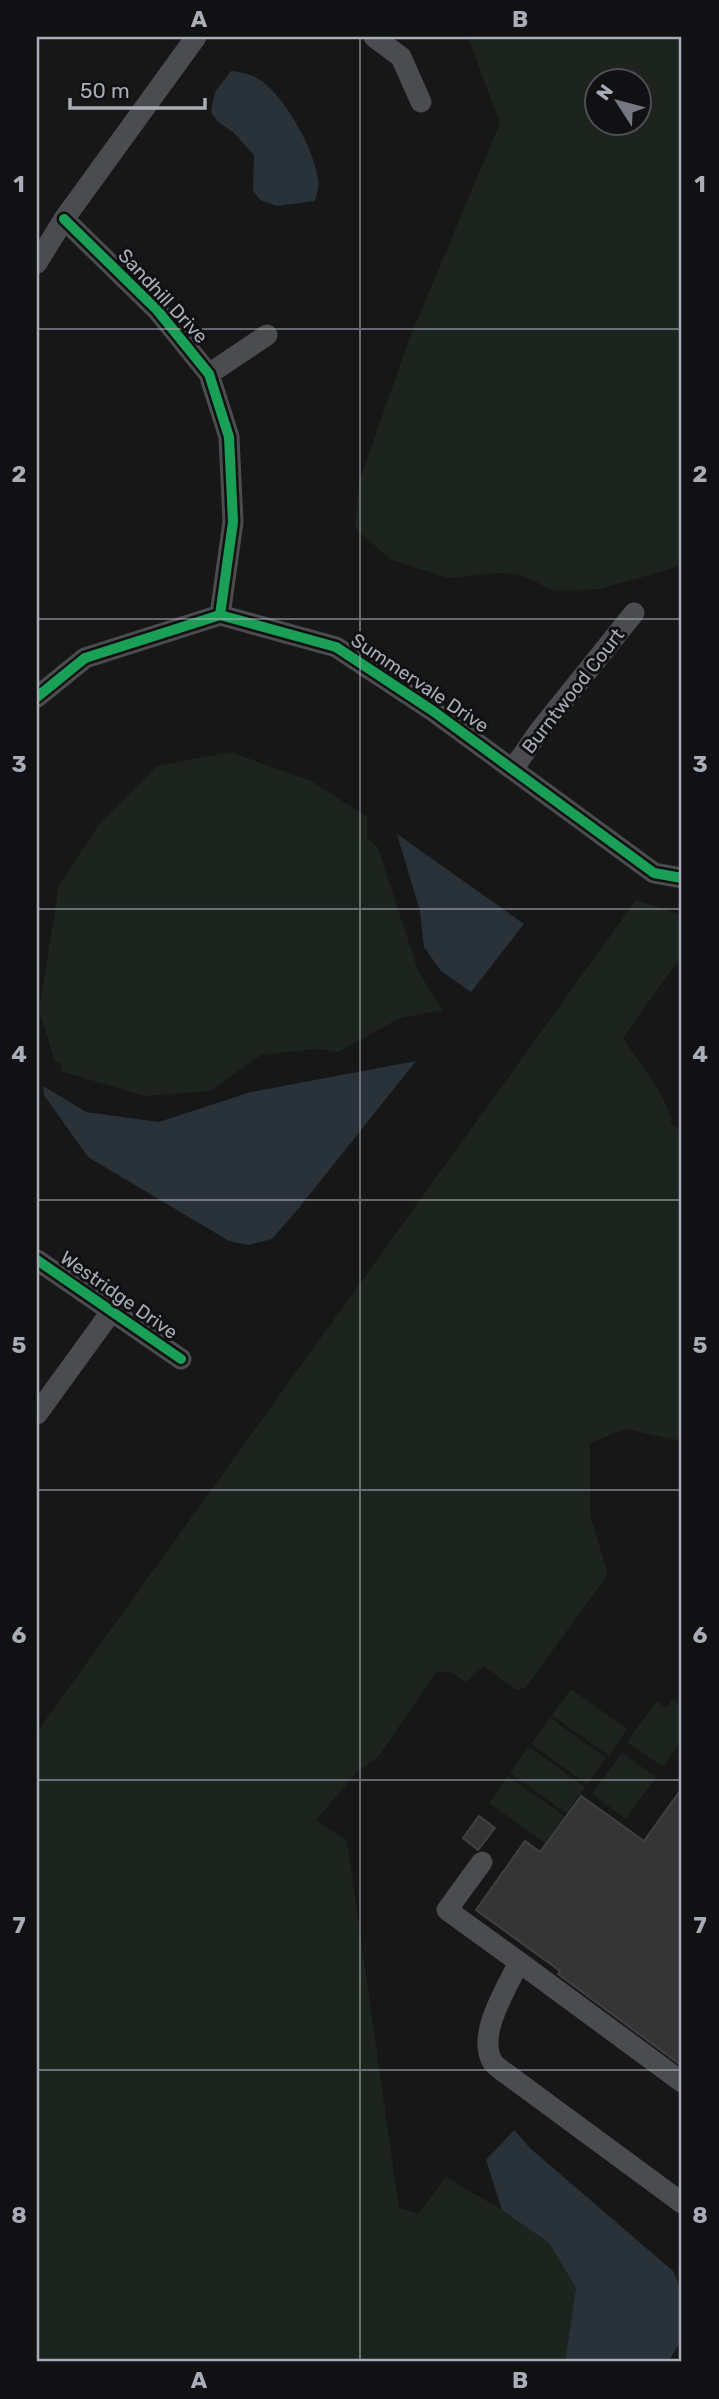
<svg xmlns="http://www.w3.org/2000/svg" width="719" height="2399" font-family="Rubik,sans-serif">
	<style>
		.green { fill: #1d241e; fill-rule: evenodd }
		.water { fill: #2a3239 }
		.building { fill: #353536; stroke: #3f4043; stroke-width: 2 }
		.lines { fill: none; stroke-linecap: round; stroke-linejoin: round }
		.minor { stroke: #4b4c50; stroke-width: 21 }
		.cycleway-casing { stroke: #111113; stroke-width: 15 }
		.cycleway { stroke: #1a9f57; stroke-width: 10 }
		.grid { fill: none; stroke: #a8adb8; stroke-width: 2; stroke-opacity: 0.55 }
		.labels { text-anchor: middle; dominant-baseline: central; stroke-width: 6; stroke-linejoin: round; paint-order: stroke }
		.street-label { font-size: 19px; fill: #a8adb8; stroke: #111113 }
		.neatline { fill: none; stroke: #a8adb8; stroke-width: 2.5 }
		.grid-label { font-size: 23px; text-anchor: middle; font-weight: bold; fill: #a8adb8 }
	</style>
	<rect width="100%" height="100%" fill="#171717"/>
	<g class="green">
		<path d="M468,37h214v527l-12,5 -71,20 -45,2 -33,-16 -21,-2 -52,5 -58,-19 -35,-31 4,-46 50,-142 91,-217zM596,80h42v42h-42z"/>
		<path d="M230,752l81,29 56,36v22l10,7 42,127 24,37 -43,8 -62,34 -23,-3 -54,6 -51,36 -66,5 -83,-25 1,-7 -7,-2 -16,-52 20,-125 39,-59 60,-60z"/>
		<path d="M636,900l46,15v40l-59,83 35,51 14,29 -2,6 12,7v310l-57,-12 -35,14v72l17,56 -3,9 -79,108 -8,2 -33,-24 -18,16 -16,-11 -14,2 -58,84 -21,15 -41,48 31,21 52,367 19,6 28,-37 56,33 47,33 27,45 -11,74h-528v-630z"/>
		<path d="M571,1689l56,40 -18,27 -57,-41z"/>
		<path d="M673,1699l9,7v34l-19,27 -36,-25 30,-41 9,7z"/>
		<path d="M550,1718l56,40 -19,26 -56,-40z"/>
		<path d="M529,1747l56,40 -19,26 -56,-40z"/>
		<path d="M622,1753l34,24 -30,42 -34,-25z"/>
		<path d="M508,1776l56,40 -19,27 -56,-40z"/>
	</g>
	<g class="water">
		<path d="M231,71c11,1 21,3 31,10 24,18 52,68 56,98 1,8 -1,15 -3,22l-38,5 -17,-6 -7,-9 1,-36 -21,-23 -15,-10 -7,-10 4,-20z"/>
		<path d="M397,834l127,90 -53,68 -30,-21 -17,-24 -4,-36z"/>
		<path d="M416,1061l-118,148 -26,30 -24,6 -19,-4 -141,-84 -44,-62 -1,-9 43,26 73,10 92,-30z"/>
		<path d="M514,2130l17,19 142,122 9,21v47l-14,23h-103l11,-74 -27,-45 -47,-33 -16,-50z"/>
	</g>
	<g class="building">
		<path d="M682,1788v278l-124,-92 2,-3 -84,-61 49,-69 15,11 41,-56 63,45z"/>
		<path d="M479,1816l16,12 -17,22 -15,-12z"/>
	</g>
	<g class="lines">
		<g class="minor">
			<path d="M374,37l27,20 20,45"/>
			<path d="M64,219l93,91 52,64 20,63 4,85 -13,93"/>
			<path d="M37,263l27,-44 132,-182"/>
			<path d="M209,374l58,-39"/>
			<path d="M37,697l48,-39 135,-43 116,32 97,64 221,162 28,5"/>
			<path d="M513,769l27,-39 94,-117"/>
			<path d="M37,1260l144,99"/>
			<path d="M37,1414l74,-102"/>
			<path d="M482,1862l-35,48 72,52"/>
			<path d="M682,2082l-163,-120c-12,26 -42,71 -27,99 2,4 8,8 12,11l178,131"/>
		</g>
		<defs>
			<g id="cycleway">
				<path d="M64,219l93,91 52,64 20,63 4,85 -13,93"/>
				<path d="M37,697l48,-39 135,-43 116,32 97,64 221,162 28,5"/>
				<path d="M37,1260l144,99"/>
			</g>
		</defs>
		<use href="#cycleway" class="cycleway-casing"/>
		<use href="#cycleway" class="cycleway"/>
	</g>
	<path class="grid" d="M360,37v2325M37,329h645M37,619h645M37,909h645M37,1200h645M37,1490h645M37,1780h645M37,2070h645"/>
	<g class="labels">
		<g class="street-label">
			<text transform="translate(163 296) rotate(47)">Sandhill Drive</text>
			<text transform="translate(420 683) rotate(34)">Summervale Drive</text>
			<text transform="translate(573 691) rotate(-52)">Burntwood Court</text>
			<text transform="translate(119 1295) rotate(35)">Westridge Drive</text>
		</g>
	</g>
	<rect width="719" height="2399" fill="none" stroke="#111113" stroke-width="77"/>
	<g transform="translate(618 102) rotate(306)"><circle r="33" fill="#111113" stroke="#4d4f55" stroke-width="2"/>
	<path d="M0-5L12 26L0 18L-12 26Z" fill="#757880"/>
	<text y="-10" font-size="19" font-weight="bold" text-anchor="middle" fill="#a8adb8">N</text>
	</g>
	<path d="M70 98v10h135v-10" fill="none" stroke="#a8adb8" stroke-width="3.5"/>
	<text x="80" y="98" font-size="21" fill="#a8adb8" stroke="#111113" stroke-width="5" paint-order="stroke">50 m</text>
	<rect x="38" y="38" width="642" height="2322" class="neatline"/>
	<g class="grid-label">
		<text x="199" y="27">A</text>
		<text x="520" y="27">B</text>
		<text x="19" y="192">1</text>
		<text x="700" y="192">1</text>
		<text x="19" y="482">2</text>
		<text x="700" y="482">2</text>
		<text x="19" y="772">3</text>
		<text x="700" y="772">3</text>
		<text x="19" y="1062">4</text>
		<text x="700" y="1062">4</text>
		<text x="19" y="1353">5</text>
		<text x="700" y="1353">5</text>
		<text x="19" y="1643">6</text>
		<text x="700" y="1643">6</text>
		<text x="19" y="1933">7</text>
		<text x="700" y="1933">7</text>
		<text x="19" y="2223">8</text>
		<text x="700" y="2223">8</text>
		<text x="199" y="2388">A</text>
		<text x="520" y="2388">B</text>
	</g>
</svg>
